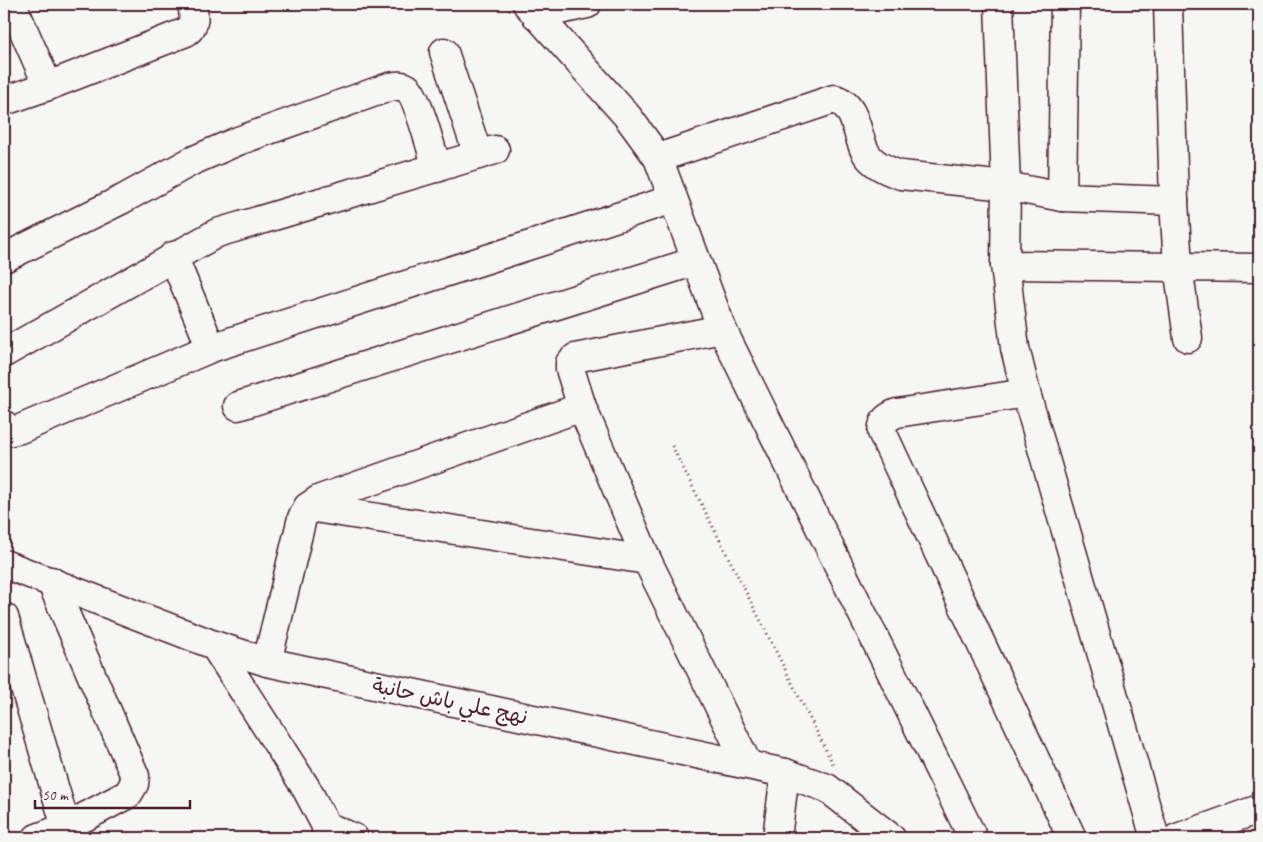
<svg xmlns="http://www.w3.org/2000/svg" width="1263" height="842" font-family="Caveat,'Playpen Sans Arabic',sans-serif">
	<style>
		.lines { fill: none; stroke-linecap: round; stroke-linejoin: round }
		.minor-casing { stroke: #4a1f2b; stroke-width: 31 }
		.path { stroke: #4a1f2b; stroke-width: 3; stroke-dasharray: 1 4; stroke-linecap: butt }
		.minor { stroke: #f6f6f2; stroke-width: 28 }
		.labels { text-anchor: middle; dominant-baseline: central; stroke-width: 4; stroke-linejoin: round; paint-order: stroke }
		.street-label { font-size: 21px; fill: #4a1f2b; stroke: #f6f6f2 }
	</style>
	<rect width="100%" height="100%" fill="#f6f6f2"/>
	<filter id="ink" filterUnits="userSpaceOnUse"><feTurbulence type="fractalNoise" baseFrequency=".02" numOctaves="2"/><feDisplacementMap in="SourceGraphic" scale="10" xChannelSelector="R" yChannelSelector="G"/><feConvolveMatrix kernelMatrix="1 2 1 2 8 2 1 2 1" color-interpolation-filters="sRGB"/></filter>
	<g filter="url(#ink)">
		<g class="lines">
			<defs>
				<g id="minor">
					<path d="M12,4l36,82 138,-54c10,-6 8,-17 6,-28"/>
					<path d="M527,4l101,113 30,41 64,171 251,509"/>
					<path d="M999,4l7,182 -1,79 10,83 11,45 129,445"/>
					<path d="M1065,4l-3,193 112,4"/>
					<path d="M1168,4l6,197 4,65 10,72"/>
					<path d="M536,15l51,-11"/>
					<path d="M444,52l34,103"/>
					<path d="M4,101l44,-15"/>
					<path d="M658,158l176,-59c23,5 22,37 32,54 7,12 22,18 35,22l105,11 56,11"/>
					<path d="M173,256l38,92"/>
					<path d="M4,258l119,-59 69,-38 46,-20 151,-54c6,-1 14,-3 19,2 10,9 24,63 29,79"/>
					<path d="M1005,265l254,3"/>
					<path d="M722,329l-147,29 -5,5v6l12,38 65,153 100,203"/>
					<path d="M4,353l213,-120 278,-83"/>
					<path d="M1026,393l-129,20c-10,4 -14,7 -15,19l190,406"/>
					<path d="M238,406l458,-145"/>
					<path d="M4,425l7,6 9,-2 191,-81 462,-149"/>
					<path d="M308,507l339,53"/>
					<path d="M4,564l210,81 53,17 518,111 42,15 64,50"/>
					<path d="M4,617l62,210"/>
					<path d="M214,645l92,143 20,38v12"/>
					<path d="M267,662l35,-144 6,-11 12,-8 262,-92"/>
					<path d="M326,826l28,12"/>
					<path d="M37,838l29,-11 62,-33 6,-10 1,-8 -84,-195"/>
					<path d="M777,838l8,-65"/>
					<path d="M1177,838l82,-29"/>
				</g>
			</defs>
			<use href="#minor" class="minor-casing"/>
			<path class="path" d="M672,446l161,318"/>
			<use href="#minor" class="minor"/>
		</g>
	</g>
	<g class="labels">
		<g class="street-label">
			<text transform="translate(450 701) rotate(12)">نهج علي باش حانبة</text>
		</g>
	</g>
	<rect width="1263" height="842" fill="none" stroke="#f6f6f2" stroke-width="20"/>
	<rect x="10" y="10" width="1243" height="822" fill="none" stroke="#4a1f2b" stroke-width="2" filter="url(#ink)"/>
	<path d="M35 800v8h155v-8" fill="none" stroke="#4a1f2b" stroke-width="2.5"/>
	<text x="42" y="800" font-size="15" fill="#4a1f2b" stroke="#f6f6f2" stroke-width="4" paint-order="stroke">50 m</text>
</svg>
